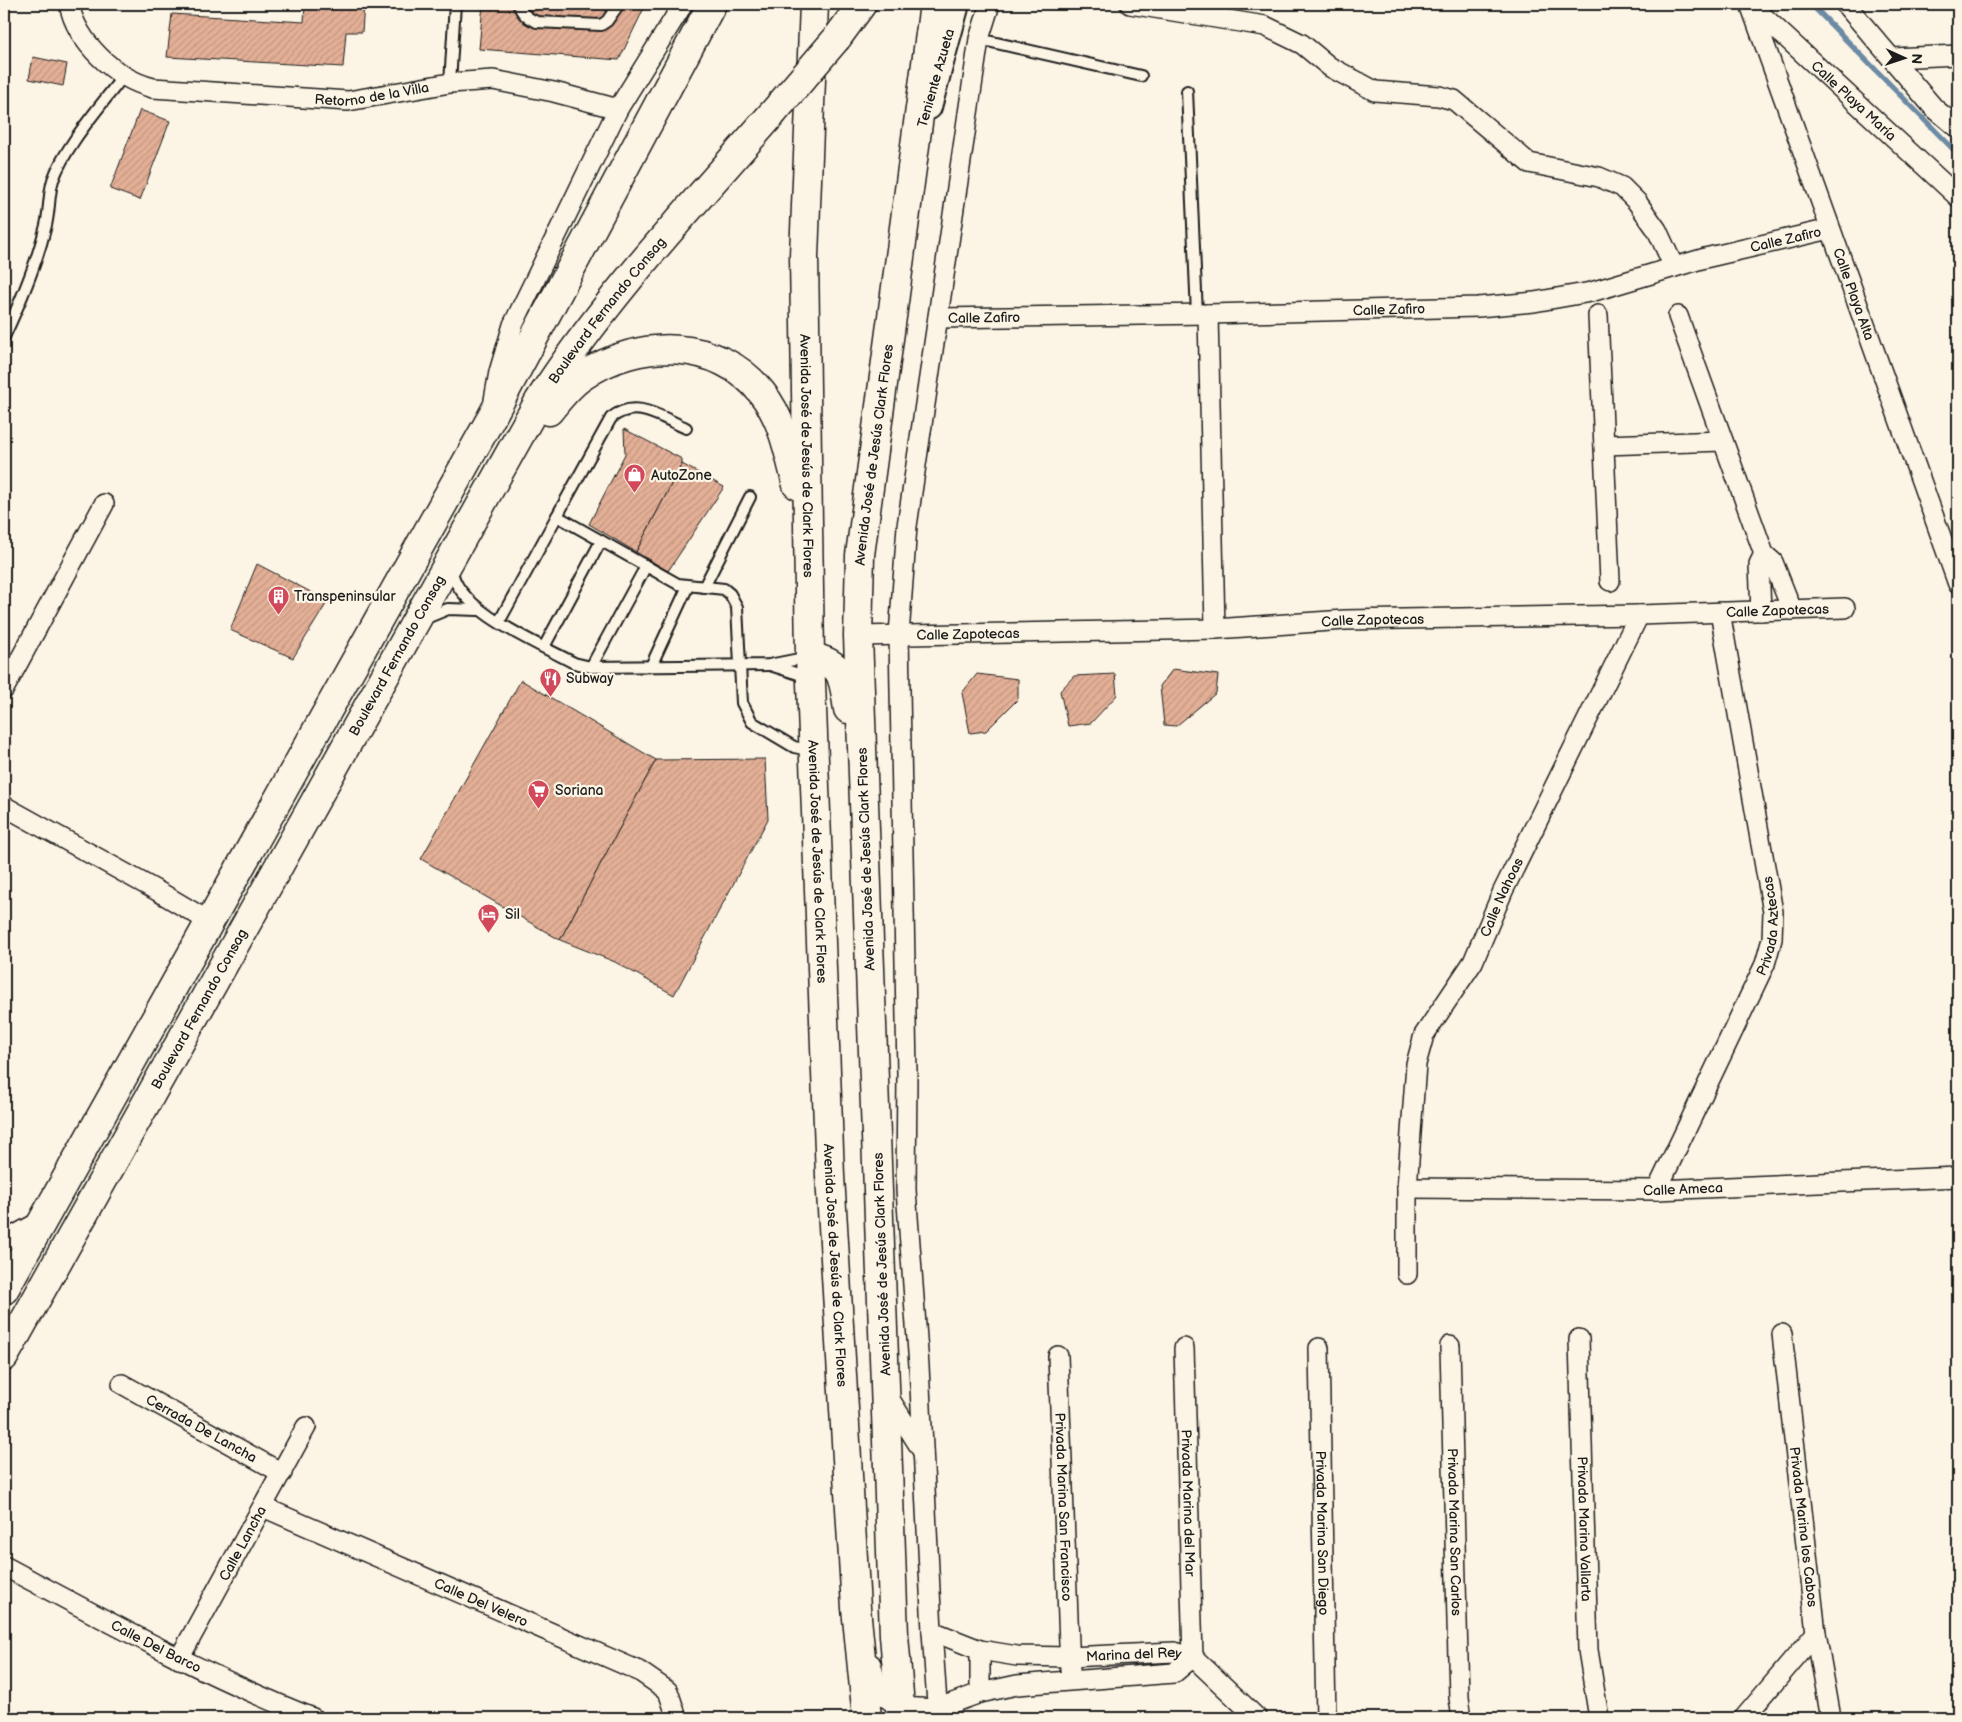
<svg xmlns="http://www.w3.org/2000/svg" width="1962" height="1722" font-family="'Balsamiq Sans',sans-serif">
	<style>
		.lines { fill: none; stroke-linecap: round; stroke-linejoin: round }
		.stream { stroke: #6c8aa4; stroke-width: 5.5 }
		.building { fill: url(#building-hatch); stroke: #1c1c1c }
		.service-casing { stroke: #1c1c1c; stroke-width: 14 }
		.minor-casing { stroke: #1c1c1c; stroke-width: 22 }
		.tertiary-casing { stroke: #1c1c1c; stroke-width: 28 }
		.trunk-casing { stroke: #1c1c1c; stroke-width: 31 }
		.service { stroke: #fcf5e5; stroke-width: 10 }
		.minor { stroke: #fcf5e5; stroke-width: 19 }
		.tertiary { stroke: #fcf5e5; stroke-width: 24 }
		.trunk { stroke: #fcf5e5; stroke-width: 28 }
		.trunk-bridge-casing { stroke: #1c1c1c; stroke-width: 31; stroke-linecap: butt }
		.trunk-bridge { stroke: #fcf5e5; stroke-width: 28 }
		.labels { text-anchor: middle; dominant-baseline: central; stroke-width: 4.5; stroke-linejoin: round; paint-order: stroke }
		.street-label { font-size: 14px; fill: #1c1c1c; stroke: #fcf5e5 }
		.poi-label { font-size: 14px; fill: #1c1c1c; stroke: #fcf5e5; text-anchor: start }
	</style>
	<defs>
		<pattern id="building-hatch" width="6" height="6" patternUnits="userSpaceOnUse" patternTransform="scale(1.25)"><rect width="6" height="6" fill="#e3af96"/><path d="M-1 1l2-2M0 6l6-6M5 7l2-2" fill="none" stroke="#c29681"/></pattern>
	</defs>
	<rect width="100%" height="100%" fill="#fcf5e5"/>
	<filter id="ink" filterUnits="userSpaceOnUse"><feTurbulence type="fractalNoise" baseFrequency=".02" numOctaves="2"/><feDisplacementMap in="SourceGraphic" scale="10" xChannelSelector="R" yChannelSelector="G"/><feConvolveMatrix kernelMatrix="1 2 1 2 8 2 1 2 1" color-interpolation-filters="sRGB"/></filter>
	<g filter="url(#ink)">
		<g class="lines">
			<path class="stream" d="M1811,4l147,150"/>
		</g>
		<g class="building">
			<path d="M305,4h59l-2,28h-16l-3,35 -176,-10 5,-43 132,8z"/>
			<path d="M483,4h163l-27,56 -140,-11z"/>
			<path d="M33,57l34,7 -4,22 -34,-7z"/>
			<path d="M140,110l30,11 -30,79 -30,-11z"/>
			<path d="M624,429l58,30v5l-46,88 -47,-28 36,-70z"/>
			<path d="M682,464l42,23 -56,84 -32,-19z"/>
			<path d="M257,564l71,37 -35,57 -63,-28z"/>
			<path d="M1173,669l45,6 -2,18 -40,33 -12,-1 -4,-39z"/>
			<path d="M977,674l41,5v20l-32,32 -16,2 -8,-40z"/>
			<path d="M1115,674l2,21 -26,28 -23,3 -8,-35 14,-15z"/>
			<path d="M521,680l135,80 -96,180 -139,-81z"/>
			<path d="M765,759l3,60 -94,176 -59,-33 -55,-22 96,-180z"/>
		</g>
		<g class="lines">
			<defs>
				<g id="service">
					<path d="M518,4c4,10 9,14 19,18l64,3 6,-4 12,-17"/>
					<path d="M979,39l162,37"/>
					<path d="M450,83l5,-79"/>
					<path d="M1187,91l10,223"/>
					<path d="M4,337c16,-34 32,-71 41,-108 5,-16 3,-33 8,-49 13,-36 48,-74 71,-105"/>
					<path d="M557,516l54,-98c25,-20 49,-1 75,10"/>
					<path d="M452,569c2,40 89,76 122,94l17,4 178,-2 40,-8"/>
					<path d="M704,587l46,-90"/>
					<path d="M426,618l22,-9 30,1"/>
					<path d="M499,622l58,-106 121,68 46,5 6,5 7,13 5,96 10,19 42,25 19,4"/>
					<path d="M544,647l57,-106"/>
					<path d="M770,665l38,12"/>
					<path d="M651,666l37,-80"/>
					<path d="M591,667l55,-101"/>
				</g>
				<g id="minor">
					<path id="s1" d="M69,4c8,38 45,74 84,84l195,13 102,-18 43,-3 61,12 64,17"/>
					<path d="M1130,4l135,22 37,18 28,23 45,24 64,5 15,4 75,63 70,14 23,10 15,15 20,28 17,37"/>
					<path id="s2" d="M1750,4l208,580"/>
					<path d="M1845,4l89,104 24,20"/>
					<path id="s3" d="M1752,6l206,191"/>
					<path d="M1893,58l65,-3"/>
					<path d="M1208,314l7,315"/>
					<path d="M1598,315l12,266"/>
					<path d="M1678,316l86,238 9,8 19,48"/>
					<path id="s4" d="M938,318l270,-4 270,-7 56,-5 57,-10 114,-34 125,-29"/>
					<path d="M494,400l5,-28 14,-47 105,-216 65,-105"/>
					<path d="M1604,445l119,-4"/>
					<path d="M1761,611l-2,-47 5,-10"/>
					<path id="s5" d="M858,636l357,-7 130,-9 294,-5 206,-7"/>
					<path d="M4,689l100,-185"/>
					<path d="M4,806l157,87 49,29"/>
					<path id="s6" d="M1407,1188l250,2 301,-13"/>
					<path id="s7" d="M1657,1190l108,-226 7,-25 1,-27 -53,-300"/>
					<path d="M4,1241l37,-20"/>
					<path id="s8" d="M1407,1274v-86l9,-124 8,-29 49,-73 30,-71 136,-276"/>
					<path id="s9" d="M1782,1334l34,299 15,85"/>
					<path id="s10" d="M1579,1339l9,311 11,68"/>
					<path id="s11" d="M1450,1346l9,352 3,20"/>
					<path id="s12" d="M1184,1348l9,309"/>
					<path id="s13" d="M1319,1348l7,370"/>
					<path id="s14" d="M1058,1356l12,314"/>
					<path id="s15" d="M122,1384l160,89"/>
					<path d="M886,1393l37,59"/>
					<path id="s16" d="M263,1507l376,164 29,20 9,27"/>
					<path id="s17" d="M4,1566c101,54 202,110 309,152"/>
					<path id="s18" d="M932,1631l48,19 37,6 52,1 105,-5 19,5 64,61"/>
					<path id="s19" d="M179,1659l127,-232"/>
					<path d="M871,1664l8,29 21,14 36,2 44,-16 37,-8 157,-12 19,-16"/>
					<path d="M980,1693v-43"/>
					<path d="M938,1718l-6,-87 -13,-265 -13,-176 1,-117 -8,-438 8,-109 72,-487 11,-35"/>
					<path d="M1744,1718l72,-85"/>
				</g>
				<path id="tertiary" d="M929,107l28,-103"/>
				<g id="trunk">
					<path id="s20" d="M814,4l-10,252 6,401 20,519 26,432 11,110"/>
					<path d="M837,38l25,-34"/>
					<path d="M549,411c10,-12 20,-26 34,-35 55,-38 136,-38 179,17 21,26 27,61 35,92"/>
					<path d="M810,657c34,5 33,22 38,52"/>
					<path d="M4,1290l486,-870 222,-416"/>
					<path id="s21" d="M4,1357l535,-956c67,-104 152,-194 233,-287"/>
					<path id="s22" d="M901,1718l-7,-83 -36,-999 2,-81 74,-551"/>
				</g>
			</defs>
			<use href="#service" class="service-casing"/>
			<use href="#minor" class="minor-casing"/>
			<use href="#tertiary" class="tertiary-casing"/>
			<use href="#trunk" class="trunk-casing"/>
			<use href="#service" class="service"/>
			<use href="#minor" class="minor"/>
			<use href="#tertiary" class="tertiary"/>
			<use href="#trunk" class="trunk"/>
			<defs>
				<path id="trunk-bridge" d="M772,114l65,-76"/>
			</defs>
			<use href="#trunk-bridge" class="trunk-bridge-casing"/>
			<use href="#trunk-bridge" class="trunk-bridge"/>
		</g>
	</g>
	<defs>
		<symbol id="shop-pin" viewBox="-11 -11 22 30"><path d="M0 17L-7.5 6A9.5 9.5 0 1 1 7.5 6Z" fill="#d1495b" stroke="#fcf5e5"/><path d="M-5-2.5h2.3a2.7 3.5 0 0 1 5.4 0H5L5.5 6h-11ZM-1.5-2.5h3a1.5 2.3 0 0 0-3 0Z" fill="#fff"/></symbol>
		<symbol id="building-pin" viewBox="-11 -11 22 30"><path d="M0 17L-7.5 6A9.5 9.5 0 1 1 7.5 6Z" fill="#d1495b" stroke="#fcf5e5"/><path d="M-4-6H4V6H1V3H-1V6H-4ZM-2.5-4.3h1.7v1.8h-1.7ZM.8-4.3h1.7v1.8H.8ZM-2.5-1h1.7V.8h-1.7ZM.8-1h1.7V.8H.8Z" fill="#fff"/></symbol>
		<symbol id="restaurant-pin" viewBox="-11 -11 22 30"><path d="M0 17L-7.5 6A9.5 9.5 0 1 1 7.5 6Z" fill="#d1495b" stroke="#fcf5e5"/><path d="M-5-6h1v4h1v-4h1v4h1v-4h1v5L-1.5 .5V6h-2V.5L-5-1ZM5-6V6H3V1.5H1.5Q1.5-4 5-6Z" fill="#fff"/></symbol>
		<symbol id="supermarket-pin" viewBox="-11 -11 22 30"><path d="M0 17L-7.5 6A9.5 9.5 0 1 1 7.5 6Z" fill="#d1495b" stroke="#fcf5e5"/><path d="M-6-5.5h2.5l.6 2H6L4.5 2H-2.5L-4.4-4H-6ZM-1.5 3.2a1.3 1.3 0 1 0 .1 0ZM3 3.2a1.3 1.3 0 1 0 .1 0Z" fill="#fff"/></symbol>
		<symbol id="hotel-pin" viewBox="-11 -11 22 30"><path d="M0 17L-7.5 6A9.5 9.5 0 1 1 7.5 6Z" fill="#d1495b" stroke="#fcf5e5"/><path d="M-6-4.5h1.5V1H6V5H4.5V3h-9V5H-6ZM-4 0a1.8 1.8 0 1 1 3.6 0ZM.5 0V-2.5h3Q6-2.5 6 0Z" fill="#fff"/></symbol>
	</defs>
	<g fill-rule="evenodd">
		<use href="#shop-pin" x="622" y="462" width="25" height="34"/>
		<use href="#building-pin" x="266" y="584" width="25" height="34"/>
		<use href="#restaurant-pin" x="538" y="666" width="25" height="34"/>
		<use href="#supermarket-pin" x="526" y="778" width="25" height="34"/>
		<use href="#hotel-pin" x="476" y="902" width="25" height="34"/>
	</g>
	<g class="labels">
		<g class="street-label">
			<text transform="translate(936 78) rotate(-74)">Teniente Azueta</text>
			<text stroke="none"><textPath href="#s1" startOffset="344">Retorno de la Villa</textPath></text>
			<text stroke="none"><textPath href="#s3" startOffset="139">Calle Playa María</textPath></text>
			<text stroke="none"><textPath href="#s4" startOffset="856">Calle Zafiro</textPath></text>
			<text stroke="none"><textPath href="#s2" startOffset="308">Calle Playa Alta</textPath></text>
			<text stroke="none"><textPath href="#s4" startOffset="451">Calle Zafiro</textPath></text>
			<text stroke="none"><textPath href="#s21" startOffset="1209">Boulevard Fernando Consag</textPath></text>
			<text stroke="none"><textPath href="#s4" startOffset="46">Calle Zafiro</textPath></text>
			<text stroke="none"><textPath href="#s22" startOffset="1265">Avenida José de Jesús Clark Flores</textPath></text>
			<text stroke="none"><textPath href="#s20" startOffset="452">Avenida José de Jesús de Clark Flores</textPath></text>
			<text stroke="none"><textPath href="#s5" startOffset="920">Calle Zapotecas</textPath></text>
			<text stroke="none"><textPath href="#s5" startOffset="515">Calle Zapotecas</textPath></text>
			<text stroke="none"><textPath href="#s5" startOffset="110">Calle Zapotecas</textPath></text>
			<text stroke="none"><textPath href="#s21" startOffset="804">Boulevard Fernando Consag</textPath></text>
			<text transform="translate(866 859) rotate(-92)">Avenida José de Jesús Clark Flores</text>
			<text stroke="none"><textPath href="#s20" startOffset="858">Avenida José de Jesús de Clark Flores</textPath></text>
			<text stroke="none"><textPath href="#s8" startOffset="399">Calle Nahoas</textPath></text>
			<text stroke="none"><textPath href="#s7" startOffset="289">Privada Aztecas</textPath></text>
			<text stroke="none"><textPath href="#s21" startOffset="399">Boulevard Fernando Consag</textPath></text>
			<text stroke="none"><textPath href="#s6" startOffset="276">Calle Ameca</textPath></text>
			<text transform="translate(882 1264) rotate(-92)">Avenida José de Jesús Clark Flores</text>
			<text stroke="none"><textPath href="#s20" startOffset="1262">Avenida José de Jesús de Clark Flores</textPath></text>
			<text stroke="none"><textPath href="#s15" startOffset="91">Cerrada De Lancha</textPath></text>
			<text stroke="none"><textPath href="#s12" startOffset="155">Privada Marina del Mar</textPath></text>
			<text stroke="none"><textPath href="#s14" startOffset="151">Privada Marina San Francisco</textPath></text>
			<text stroke="none"><textPath href="#s9" startOffset="194">Privada Marina los Cabos</textPath></text>
			<text stroke="none"><textPath href="#s10" startOffset="190">Privada Marina Vallarta</textPath></text>
			<text stroke="none"><textPath href="#s11" startOffset="186">Privada Marina San Carlos</textPath></text>
			<text stroke="none"><textPath href="#s13" startOffset="185">Privada Marina San Diego</textPath></text>
			<text stroke="none"><textPath href="#s19" startOffset="132">Calle Lancha</textPath></text>
			<text stroke="none"><textPath href="#s16" startOffset="238">Calle Del Velero</textPath></text>
			<text stroke="none"><textPath href="#s17" startOffset="172">Calle Del Barco</textPath></text>
			<text stroke="none"><textPath href="#s18" startOffset="206">Marina del Rey</textPath></text>
		</g>
		<g class="poi-label">
			<text x="651" y="475">AutoZone</text>
			<text x="294" y="596">Transpeninsular</text>
			<text x="566" y="678">Subway</text>
			<text x="555" y="790">Soriana</text>
			<text x="505" y="914">Sil</text>
		</g>
	</g>
	<rect width="1962" height="1722" fill="none" stroke="#fcf5e5" stroke-width="20"/>
	<rect x="10" y="10" width="1942" height="1702" fill="none" stroke="#1c1c1c" stroke-width="2" filter="url(#ink)"/>
	<g transform="translate(1904 58) rotate(93)" stroke="#fcf5e5" stroke-width="4" paint-order="stroke">
	<path d="M0-4L9 19L0 12L-9 19Z" fill="#1c1c1c"/>
	<text y="-8" font-size="14" font-weight="bold" text-anchor="middle" fill="#1c1c1c">N</text>
	</g>
</svg>
